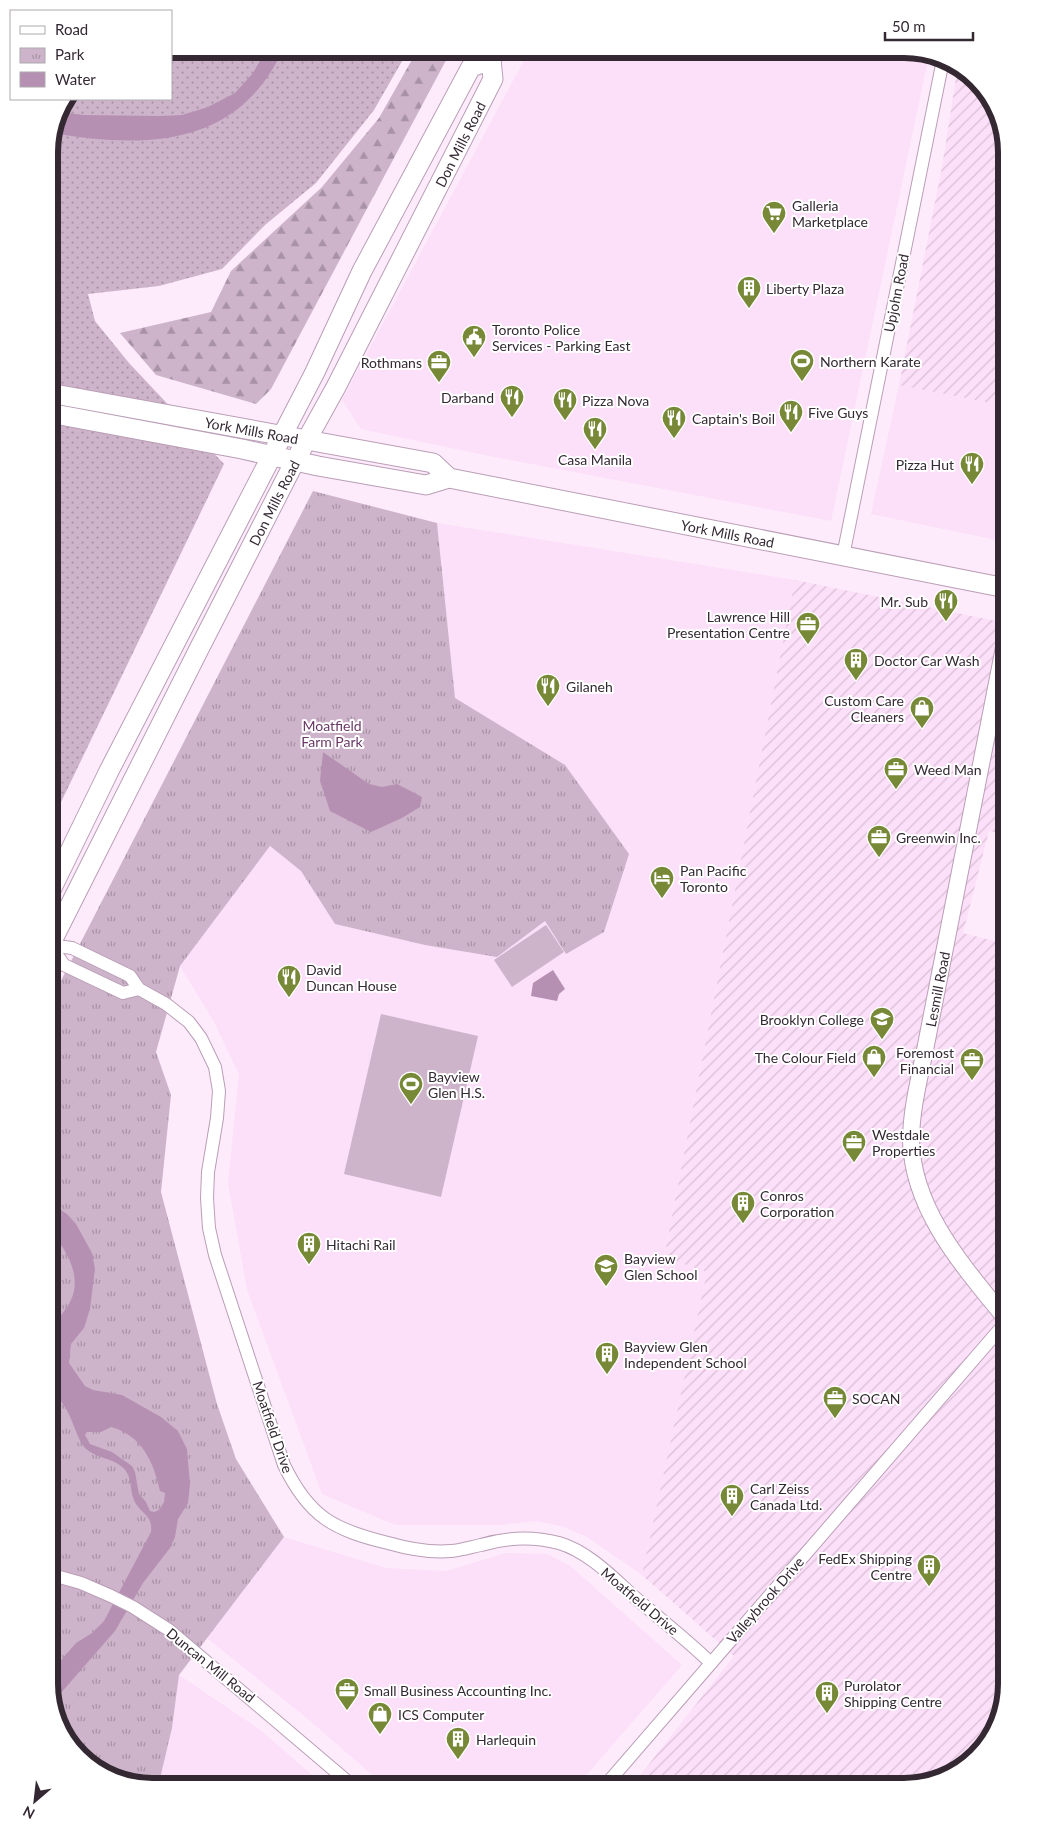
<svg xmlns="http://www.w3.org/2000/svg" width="1055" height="1836" font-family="Lato,sans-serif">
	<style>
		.built { fill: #fcdff9 }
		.industrial { fill: url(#industrial-furrows) }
		.grass { fill: url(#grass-dots) }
		.forest { fill: url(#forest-firs) }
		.park { fill: url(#park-tufts) }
		.pitch { fill: #ceb4cb }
		.water { fill: #b690b2; fill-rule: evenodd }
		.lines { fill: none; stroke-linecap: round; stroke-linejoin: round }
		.minor-casing { stroke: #ba9eb7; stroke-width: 14 }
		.tertiary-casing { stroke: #ba9eb7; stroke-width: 18 }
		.secondary-casing { stroke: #ba9eb7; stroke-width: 21 }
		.minor { stroke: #fff; stroke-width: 12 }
		.tertiary { stroke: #fff; stroke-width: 16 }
		.secondary { stroke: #fff; stroke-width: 19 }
		.labels { text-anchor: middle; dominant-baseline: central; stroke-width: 4; stroke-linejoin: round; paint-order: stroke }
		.street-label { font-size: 14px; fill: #342933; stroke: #fff }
		.poi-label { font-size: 14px; fill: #342933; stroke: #fff; text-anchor: start }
		.park-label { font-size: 14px; fill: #693866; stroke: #fff }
		.rim { fill: none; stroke: #342933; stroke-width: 6 }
	</style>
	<defs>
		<pattern id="industrial-furrows" width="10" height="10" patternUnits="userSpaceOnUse" patternTransform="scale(1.25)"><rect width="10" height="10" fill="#fcdff9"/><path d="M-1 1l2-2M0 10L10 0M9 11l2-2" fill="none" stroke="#d9bfd6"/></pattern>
		<pattern id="grass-dots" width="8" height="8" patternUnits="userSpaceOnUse" patternTransform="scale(1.25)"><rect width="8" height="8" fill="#ceb4cb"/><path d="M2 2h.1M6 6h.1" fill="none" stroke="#a892a5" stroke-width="1.8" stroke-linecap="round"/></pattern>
		<pattern id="forest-firs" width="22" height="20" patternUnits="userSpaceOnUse" patternTransform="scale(1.25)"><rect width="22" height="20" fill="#ceb4cb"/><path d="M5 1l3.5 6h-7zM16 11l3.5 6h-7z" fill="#a892a5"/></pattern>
		<pattern id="park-tufts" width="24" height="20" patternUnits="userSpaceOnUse" patternTransform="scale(1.25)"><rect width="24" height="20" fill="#ceb4cb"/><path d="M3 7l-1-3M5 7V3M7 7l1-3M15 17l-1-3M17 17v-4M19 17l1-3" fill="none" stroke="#a892a5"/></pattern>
	</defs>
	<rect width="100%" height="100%" fill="#fdebfb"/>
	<g class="built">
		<path d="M530,49h380l19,6 -98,466 -342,-65 -128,-27 -19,-29z"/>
		<path d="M899,385l107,21v136l-135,-28z"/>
		<path d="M437,523l358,57 -131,676 43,16 -65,303 -55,-38 -26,-11 -25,-5 -36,4h-105l-73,-31 -75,-204 -19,-107 11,-109 -26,-54 -33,-54 90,-120 31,25 34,53 90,21 30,-247z"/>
		<path d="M284,1537l102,31 60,3 60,-18 41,1 22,11 113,100 -106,122h-190l-78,-68 -101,-81z"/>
		<path d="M179,1675l80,54 67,58h-168l14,-59z"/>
	</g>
	<g class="industrial">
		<path d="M958,65l3,1 35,40 10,46v254l-107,-21 43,-218z"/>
		<path d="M795,580l211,43v211l-17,-3 -26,102 43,11v741l-17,56 -40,36 -46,10h-272l103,-131 -92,-81 65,-303 -43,-15z"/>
	</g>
	<path class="grass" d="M171,49h238l-35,61 -58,73 -51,42 -43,44 -63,17 -71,8 7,27 34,42 95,101 -175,363v-682l10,-39 6,-7h106z"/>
	<path class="forest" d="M418,49h34l-181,340 -15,15 -100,-29 -36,-42 91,-21 20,-41 91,-84 57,-69z"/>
	<path class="park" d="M313,491l124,32 18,175 110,67 64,89 -25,78 -38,22 -21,-33 -48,36 -72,-12 -90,-21 -34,-53 -31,-25 -90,120 -24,86 15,43 -10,97 56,212 19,55 48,78 -105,138 -7,53 -14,59h-13l-51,-17 -35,-40 -10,-46v-680z"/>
	<g class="pitch">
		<path d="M546,925l18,27 -52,35 -18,-27z"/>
		<path d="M381,1014l97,22 -37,161 -97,-23z"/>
	</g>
	<g class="water">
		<path d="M267,49h16c-44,98 -137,100 -231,84l6,-21 26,3 76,1 22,-1 26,-8 27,-14 18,-20z"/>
		<path d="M323,752l46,32 13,3 15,-3 25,13 -2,10 -18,11 -31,14 -41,-21 -10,-30z"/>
		<path d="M553,970l12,19 -6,5 -2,7 -26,-5 2,-13z"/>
		<path d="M49,1202l18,12 9,10 16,29 3,16 -5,40 -6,19 -13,16 -2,19 16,23 8,4 29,5 39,22 17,14 9,18 3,35 -2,19 -10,16 -3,18 -5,11 -27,35 -28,48 -62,71 -4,-18v-10l27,-31 16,-10 12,-12 47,-89c2,-18 -11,-18 -17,-32 -5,-12 -1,-25 -13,-34 -12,-9 -27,-8 -37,-19 -8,-11 -11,-27 -18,-38 -4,-8 -12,-14 -15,-22 -3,-8 -4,-45 -2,-53 3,-10 16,-22 21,-32 13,-24 -3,-54 -21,-71zM111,1427c31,8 43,36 49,64l5,2 -1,9 -5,8 -5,2 -4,-1 -4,-9 -7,-8 -4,-22 -3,-6 -20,-14 -22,-8 -5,-9 2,-3h14z"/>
	</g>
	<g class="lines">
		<defs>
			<g id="minor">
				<path d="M843,556l100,-496"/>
				<path d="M49,945l23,3 58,28 9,13 27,15 23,18 12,16 14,29 4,24 -2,27 -9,54 -1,26 2,30 6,27 69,210c25,52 50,65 104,78 21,6 41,10 63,8 11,-1 20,-4 30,-6 27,-8 51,-9 78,-2 31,9 57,38 80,58 24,20 49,40 72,62"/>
				<path d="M50,945l14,20 59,28 16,-4"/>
				<path d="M49,1574l32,9 30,13 22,11 36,23 185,157"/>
				<path d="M604,1787l402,-465"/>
			</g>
			<g id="tertiary">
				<path id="s1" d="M1006,1319c-42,-52 -93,-108 -95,-178 0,-30 8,-61 14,-91l81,-413"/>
			</g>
			<g id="secondary">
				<path id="s2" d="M49,393l384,70 16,15"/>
				<path id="s3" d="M49,413l193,36 76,17 108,19 23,-7 557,110"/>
				<path d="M49,894l60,-123 206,-399 47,-101 109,-204 20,-7"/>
				<path id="s4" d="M49,947l150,-298 96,-188 41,-74 157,-308 -2,-19 6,-11"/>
			</g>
		</defs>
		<use href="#minor" class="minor-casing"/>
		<use href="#tertiary" class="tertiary-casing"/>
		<use href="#secondary" class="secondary-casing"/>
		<use href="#minor" class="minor"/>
		<use href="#tertiary" class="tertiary"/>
		<use href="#secondary" class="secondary"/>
	</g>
	<defs>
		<symbol id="supermarket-pin" viewBox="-11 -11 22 30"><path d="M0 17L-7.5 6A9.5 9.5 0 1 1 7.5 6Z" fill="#778837" stroke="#fff"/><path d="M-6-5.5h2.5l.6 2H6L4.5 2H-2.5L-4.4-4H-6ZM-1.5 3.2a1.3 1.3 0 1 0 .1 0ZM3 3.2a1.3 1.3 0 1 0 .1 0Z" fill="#fff"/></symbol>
		<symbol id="building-pin" viewBox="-11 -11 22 30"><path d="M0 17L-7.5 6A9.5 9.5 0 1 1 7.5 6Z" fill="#778837" stroke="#fff"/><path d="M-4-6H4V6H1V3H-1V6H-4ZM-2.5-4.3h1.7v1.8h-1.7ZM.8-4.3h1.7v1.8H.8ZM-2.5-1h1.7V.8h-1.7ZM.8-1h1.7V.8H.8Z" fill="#fff"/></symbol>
		<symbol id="civic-pin" viewBox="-11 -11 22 30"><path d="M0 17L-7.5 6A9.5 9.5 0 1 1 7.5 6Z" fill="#778837" stroke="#fff"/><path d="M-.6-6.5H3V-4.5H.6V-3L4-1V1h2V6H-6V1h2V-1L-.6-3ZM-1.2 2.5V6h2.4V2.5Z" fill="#fff"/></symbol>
		<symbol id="stadium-pin" viewBox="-11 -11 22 30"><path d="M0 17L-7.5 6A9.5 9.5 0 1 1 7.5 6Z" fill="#778837" stroke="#fff"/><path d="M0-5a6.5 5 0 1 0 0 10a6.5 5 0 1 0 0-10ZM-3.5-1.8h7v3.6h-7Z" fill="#fff"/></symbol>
		<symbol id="office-pin" viewBox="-11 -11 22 30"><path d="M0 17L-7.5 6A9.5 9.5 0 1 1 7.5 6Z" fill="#778837" stroke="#fff"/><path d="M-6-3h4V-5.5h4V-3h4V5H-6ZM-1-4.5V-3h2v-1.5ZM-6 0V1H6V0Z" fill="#fff"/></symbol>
		<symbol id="restaurant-pin" viewBox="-11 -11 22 30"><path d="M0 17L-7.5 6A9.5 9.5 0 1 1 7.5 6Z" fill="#778837" stroke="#fff"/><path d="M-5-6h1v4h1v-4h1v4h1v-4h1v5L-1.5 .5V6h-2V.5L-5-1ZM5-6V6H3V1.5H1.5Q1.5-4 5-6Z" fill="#fff"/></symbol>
		<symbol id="shop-pin" viewBox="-11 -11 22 30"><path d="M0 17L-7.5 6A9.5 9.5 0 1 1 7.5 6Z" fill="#778837" stroke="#fff"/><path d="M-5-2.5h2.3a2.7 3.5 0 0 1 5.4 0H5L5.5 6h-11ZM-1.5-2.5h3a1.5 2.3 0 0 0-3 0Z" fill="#fff"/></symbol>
		<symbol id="hotel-pin" viewBox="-11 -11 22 30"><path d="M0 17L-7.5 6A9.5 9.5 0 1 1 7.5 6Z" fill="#778837" stroke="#fff"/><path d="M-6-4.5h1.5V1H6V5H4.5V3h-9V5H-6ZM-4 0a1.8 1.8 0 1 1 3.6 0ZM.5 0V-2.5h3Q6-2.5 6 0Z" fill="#fff"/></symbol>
		<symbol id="university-pin" viewBox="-11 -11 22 30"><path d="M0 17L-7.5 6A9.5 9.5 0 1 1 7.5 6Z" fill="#778837" stroke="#fff"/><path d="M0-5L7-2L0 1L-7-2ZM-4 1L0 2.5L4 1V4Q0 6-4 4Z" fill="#fff"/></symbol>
		<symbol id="school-pin" viewBox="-11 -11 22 30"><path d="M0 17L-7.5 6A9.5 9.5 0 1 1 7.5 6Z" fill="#778837" stroke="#fff"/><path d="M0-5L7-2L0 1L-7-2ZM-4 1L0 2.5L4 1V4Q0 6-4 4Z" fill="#fff"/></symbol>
	</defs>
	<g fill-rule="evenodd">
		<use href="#supermarket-pin" x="760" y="199" width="28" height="38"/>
		<use href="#building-pin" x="735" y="274" width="28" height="38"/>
		<use href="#civic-pin" x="460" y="323" width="28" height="38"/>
		<use href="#stadium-pin" x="788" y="347" width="28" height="38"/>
		<use href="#office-pin" x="425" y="348" width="28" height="38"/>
		<use href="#restaurant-pin" x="498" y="383" width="28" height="38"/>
		<use href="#restaurant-pin" x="551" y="386" width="28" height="38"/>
		<use href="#restaurant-pin" x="777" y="398" width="28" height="38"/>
		<use href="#restaurant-pin" x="660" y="404" width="28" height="38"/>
		<use href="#restaurant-pin" x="581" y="415" width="28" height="38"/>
		<use href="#restaurant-pin" x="958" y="450" width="28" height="38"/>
		<use href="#restaurant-pin" x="932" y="587" width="28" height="38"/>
		<use href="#office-pin" x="794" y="610" width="28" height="38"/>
		<use href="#building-pin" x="842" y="646" width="28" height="38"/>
		<use href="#restaurant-pin" x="534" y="672" width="28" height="38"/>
		<use href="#shop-pin" x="908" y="694" width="28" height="38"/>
		<use href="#office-pin" x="882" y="755" width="28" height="38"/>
		<use href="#office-pin" x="865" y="823" width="28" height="38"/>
		<use href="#hotel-pin" x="648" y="864" width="28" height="38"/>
		<use href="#restaurant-pin" x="275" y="963" width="28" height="38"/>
		<use href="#university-pin" x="868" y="1005" width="28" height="38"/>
		<use href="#shop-pin" x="860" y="1043" width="28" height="38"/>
		<use href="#office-pin" x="958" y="1046" width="28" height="38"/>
		<use href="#stadium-pin" x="397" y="1070" width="28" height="38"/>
		<use href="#office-pin" x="840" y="1128" width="28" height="38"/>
		<use href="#building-pin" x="729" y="1189" width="28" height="38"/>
		<use href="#building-pin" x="295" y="1230" width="28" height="38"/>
		<use href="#school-pin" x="592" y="1252" width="28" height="38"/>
		<use href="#building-pin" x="593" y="1340" width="28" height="38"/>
		<use href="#office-pin" x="821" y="1384" width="28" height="38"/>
		<use href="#building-pin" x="718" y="1482" width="28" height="38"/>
		<use href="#building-pin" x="915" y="1552" width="28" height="38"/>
		<use href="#office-pin" x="333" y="1676" width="28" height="38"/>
		<use href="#building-pin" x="813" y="1679" width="28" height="38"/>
		<use href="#shop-pin" x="366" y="1700" width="28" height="38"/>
		<use href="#building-pin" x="444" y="1725" width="28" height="38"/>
	</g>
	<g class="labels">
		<g class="street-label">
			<text stroke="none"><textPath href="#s4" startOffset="902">Don Mills Road</textPath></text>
			<text transform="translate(896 293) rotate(-79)">Upjohn Road</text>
			<text stroke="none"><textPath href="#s2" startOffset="206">York Mills Road</textPath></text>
			<text stroke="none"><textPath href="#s4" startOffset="498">Don Mills Road</textPath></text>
			<text stroke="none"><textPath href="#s3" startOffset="692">York Mills Road</textPath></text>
			<text stroke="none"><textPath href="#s1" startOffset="360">Lesmill Road</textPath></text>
			<text transform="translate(273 1427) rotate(71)">Moatfield Drive</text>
			<text transform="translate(765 1600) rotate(-49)">Valleybrook Drive</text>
			<text transform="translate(640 1601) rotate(40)">Moatfield Drive</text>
			<text transform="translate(211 1665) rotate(39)">Duncan Mill Road</text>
		</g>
		<g class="poi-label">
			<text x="792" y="205">Galleria<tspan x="792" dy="16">Marketplace</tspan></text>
			<text x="766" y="288">Liberty Plaza</text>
			<text x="492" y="329">Toronto Police<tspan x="492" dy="16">Services - Parking East</tspan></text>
			<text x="820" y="361">Northern Karate</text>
			<text x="422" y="362" text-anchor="end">Rothmans</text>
			<text x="494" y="397" text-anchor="end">Darband</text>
			<text x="582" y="400">Pizza Nova</text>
			<text x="808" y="412">Five Guys</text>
			<text x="692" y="418">Captain's Boil</text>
			<text x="595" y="459" text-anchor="middle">Casa Manila</text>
			<text x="954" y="464" text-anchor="end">Pizza Hut</text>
			<text x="928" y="601" text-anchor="end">Mr. Sub</text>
			<text x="790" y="616" text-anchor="end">Lawrence Hill<tspan x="790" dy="16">Presentation Centre</tspan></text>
			<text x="874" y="660">Doctor Car Wash</text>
			<text x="566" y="686">Gilaneh</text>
			<text x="904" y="700" text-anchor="end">Custom Care<tspan x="904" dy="16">Cleaners</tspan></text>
			<text x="914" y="769">Weed Man</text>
			<text x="896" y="837">Greenwin Inc.</text>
			<text x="680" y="870">Pan Pacific<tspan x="680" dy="16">Toronto</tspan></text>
			<text x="306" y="969">David<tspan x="306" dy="16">Duncan House</tspan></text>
			<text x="864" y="1019" text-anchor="end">Brooklyn College</text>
			<text x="954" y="1052" text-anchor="end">Foremost<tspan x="954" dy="16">Financial</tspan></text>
			<text x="856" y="1057" text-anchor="end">The Colour Field</text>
			<text x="428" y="1076">Bayview<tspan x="428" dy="16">Glen H.S.</tspan></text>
			<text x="872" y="1134">Westdale<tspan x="872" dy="16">Properties</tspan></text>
			<text x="760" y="1195">Conros<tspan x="760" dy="16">Corporation</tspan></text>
			<text x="326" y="1244">Hitachi Rail</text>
			<text x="624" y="1258">Bayview<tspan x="624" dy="16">Glen School</tspan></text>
			<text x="624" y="1346">Bayview Glen<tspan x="624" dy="16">Independent School</tspan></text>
			<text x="852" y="1398">SOCAN</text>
			<text x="750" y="1488">Carl Zeiss<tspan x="750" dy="16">Canada Ltd.</tspan></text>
			<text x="912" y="1558" text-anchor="end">FedEx Shipping<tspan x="912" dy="16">Centre</tspan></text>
			<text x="844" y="1685">Purolator<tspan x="844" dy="16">Shipping Centre</tspan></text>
			<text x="364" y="1690">Small Business Accounting Inc.</text>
			<text x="398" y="1714">ICS Computer</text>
			<text x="476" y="1739">Harlequin</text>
		</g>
		<g class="park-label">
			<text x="332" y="725">Moatfield<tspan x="332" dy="16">Farm Park</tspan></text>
		</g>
	</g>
	<path d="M0 0H1055V1836H0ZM152 58H904A94 94 0 0 1 998 152V1684A94 94 0 0 1 904 1778H152A94 94 0 0 1 58 1684V152A94 94 0 0 1 152 58Z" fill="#fff" fill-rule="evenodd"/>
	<path class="rim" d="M152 58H904A94 94 0 0 1 998 152V1684A94 94 0 0 1 904 1778H152A94 94 0 0 1 58 1684V152A94 94 0 0 1 152 58Z"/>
	<rect x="10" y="10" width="162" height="90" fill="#ffffff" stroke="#aea9ad"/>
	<rect x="20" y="26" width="25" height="8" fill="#ffffff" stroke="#aea9ad"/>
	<text x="55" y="35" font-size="15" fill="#342933">Road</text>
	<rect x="20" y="48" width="25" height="15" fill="url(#park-tufts)" stroke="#aea9ad"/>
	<text x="55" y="60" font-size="15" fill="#342933">Park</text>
	<rect x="20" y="72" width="25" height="15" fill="#b690b2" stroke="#aea9ad"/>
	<text x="55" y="85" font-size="15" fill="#342933">Water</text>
	<g transform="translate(35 1801) rotate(208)" stroke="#ffffff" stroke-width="4" paint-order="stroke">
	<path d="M0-4L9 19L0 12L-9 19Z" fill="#342933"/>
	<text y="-8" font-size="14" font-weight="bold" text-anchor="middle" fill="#342933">N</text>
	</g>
	<path d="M885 32v8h88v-8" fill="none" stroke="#342933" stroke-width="2.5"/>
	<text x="892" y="32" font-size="15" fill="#342933" stroke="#ffffff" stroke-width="4" paint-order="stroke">50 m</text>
</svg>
